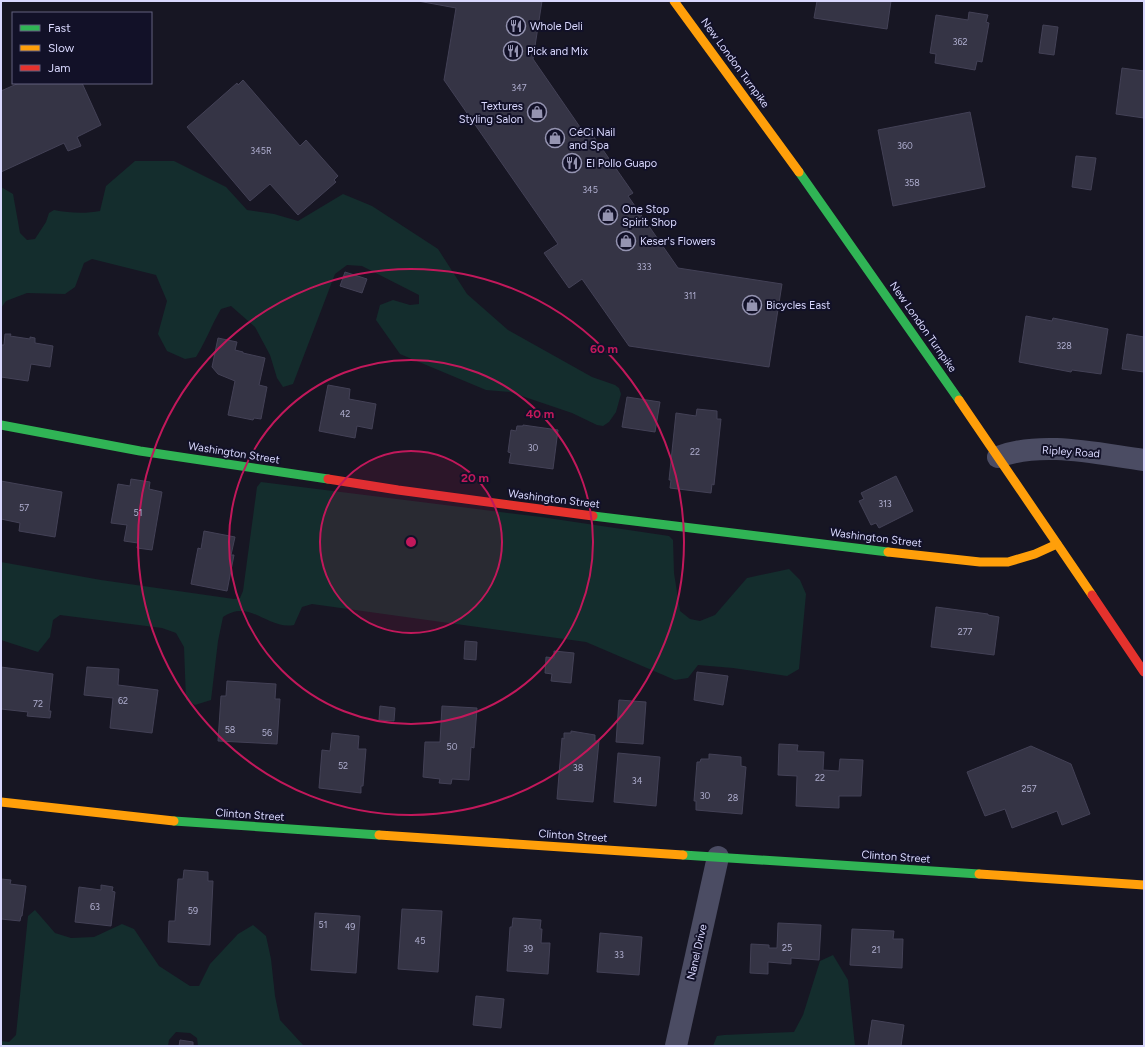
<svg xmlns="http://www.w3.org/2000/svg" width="1145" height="1047" font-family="Figtree,sans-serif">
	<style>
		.green { fill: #142d2d }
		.building { fill: #353445; stroke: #434156 }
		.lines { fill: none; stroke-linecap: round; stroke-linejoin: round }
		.street { stroke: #4b4c63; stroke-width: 22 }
		.fast { stroke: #30b455; stroke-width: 9 }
		.slow { stroke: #ff9f0a; stroke-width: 9 }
		.jam { stroke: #e5322d; stroke-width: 9 }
		.ring { fill: none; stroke: #c2185b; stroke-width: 2 }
		.labels { text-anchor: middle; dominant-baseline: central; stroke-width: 4; stroke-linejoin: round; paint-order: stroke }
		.number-label { font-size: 9px; fill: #b0afd0 }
		.poi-label { font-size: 11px; fill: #d9d8fe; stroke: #121128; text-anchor: start }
		.street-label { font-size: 11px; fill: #d9d8fe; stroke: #121128 }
		.centre { fill: #c2185b; stroke: #121128; stroke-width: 2 }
		.ring-label { font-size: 12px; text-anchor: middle; font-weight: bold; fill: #c2185b; stroke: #121128; stroke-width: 4; stroke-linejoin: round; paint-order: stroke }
	</style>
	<rect width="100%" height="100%" fill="#171623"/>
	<g class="green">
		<path d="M135,161h39l52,26 21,23 27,4 24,7 45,-27 29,12 66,43 29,45 41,36 84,47 23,8 4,3 2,6 -5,18 -7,10 -6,4 -6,-1 -25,-12 -62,-21 -24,-2 -86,-36 -24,-34 4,-15 13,-5 17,5 9,-1v-9l-57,-29 -15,-1 -12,9 -42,110 -10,3 -6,-9 -7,-23 -15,-28 -24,-21 -10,3c-9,15 -15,32 -25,48l-11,2 -18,-8 -9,-17 9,-33 -11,-26 -64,-16 -8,4 -9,24 -10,7 -38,-1 -21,8 -5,7v-121l12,7 7,39 7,7 8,-1 11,-17 3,-9 5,-3c15,3 31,4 46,1l6,-25z"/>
		<path d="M261,482l280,35 128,19 4,4 1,33 6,38 10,8 10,2 15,-6 32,-37 42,-9 11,11 6,14 -7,75 -12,7 -54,-8 -35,-3 -10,13 -13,2 -89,-38 -274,-38 -10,3 -8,18c-27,5 -44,-27 -71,-8l-5,24 -7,59 -16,5 -9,-5 -2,-53 -8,-14 -14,-5 -102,-13 -7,5 -3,17 -12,15 -37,-12v-78l100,18 133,19 6,-1 3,-7 14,-104z"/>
		<path d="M35,910l20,23 16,5 23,-1 28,-13 12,5 25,37 31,20h9l11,-22 28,-30 15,-9 13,11 5,23 4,37 5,24 24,26h-106l-1,-8 -7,-5 -14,-1 -7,8 -1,6h-167v-5l8,1 7,-7 12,-119z"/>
		<path d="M833,955l15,25 7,66h-142l4,-10 7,-1 70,-3 9,-17 17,-54z"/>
	</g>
	<g class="building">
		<path d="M418,1h124l-9,58 49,71 5,-3 46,66 -5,3 50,72 104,16 -13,83 -140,-21 -47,-67 -13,9 -25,-35 14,-9 -114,-164 12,-72z"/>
		<path d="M817,1h74l-4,28 -73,-11z"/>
		<path d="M969,12l19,3 -2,7 3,1 -7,39 -5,-1 -2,9 -40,-7 1,-9 -6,-1 6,-38 32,5z"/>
		<path d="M1043,25l15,2 -4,28 -15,-2z"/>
		<path d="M1122,68l22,3v47l-28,-4z"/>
		<path d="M243,80l57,66 6,-6 32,36 -4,4 2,2 -38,33 -28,-31 -20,17 -63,-74 50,-44 1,2z"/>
		<path d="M19,83h64h-1l19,42 -24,12 4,9 -13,5 -4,-8 -63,29v-81z"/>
		<path d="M970,112l15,75 -92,19 -15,-76z"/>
		<path d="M1076,156l20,2 -5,32 -19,-3z"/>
		<path d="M345,272l22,7 -5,14 -22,-7z"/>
		<path d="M1026,316l26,5 1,-3 55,11 -7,45 -29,-4 -1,2 -52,-10z"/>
		<path d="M5,334h6l-1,2 20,3v-2l5,1v5l18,3 -3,21 -19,-3 -3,17 -27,-4v-32h3z"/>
		<path d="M1127,334l17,3v35l-22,-3z"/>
		<path d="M218,338l19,4 -2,8 8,2v1l22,5 -6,27 8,2 -6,32 -7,-1 -1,2 -25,-5 7,-34 -17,-7 -6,-7z"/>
		<path d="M328,385l22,4 -1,10 27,5 -4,25 -15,-3 -2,12 -36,-7z"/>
		<path d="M627,397l33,5 -5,30 -33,-5z"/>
		<path d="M697,409l20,2v8h4l-7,66 -2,-1 -1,9 -41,-5 1,-8h-2l7,-67 20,3z"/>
		<path d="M523,425l35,5 -5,39 -44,-6 2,-10 -3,-1 3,-22 5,1 1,-5h6z"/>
		<path d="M896,476l17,35 -34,17 -3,-5 -5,2 -12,-24 5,-2 -3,-6z"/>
		<path d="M131,479l19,3 -1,7 13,3 -10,58 -15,-2 1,-5 -14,-2 3,-16 -16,-2 7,-39 12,2z"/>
		<path d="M1,481l61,11 -7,45 -36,-6 1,-8 -19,-4z"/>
		<path d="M204,531l31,6 -4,18h3l-7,36 -36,-7 7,-36 3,1z"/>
		<path d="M936,607l52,7v1l11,2 -5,38 -63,-8z"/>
		<path d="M465,641l12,1 -1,18 -12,-1z"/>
		<path d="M554,651l20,2 -3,30 -20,-2 1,-7 -7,-1 1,-16 8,1z"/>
		<path d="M1,667l52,7 -4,37h2l-1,7 -23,-2 1,-4 -27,-3z"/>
		<path d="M87,667l32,2 -1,16 40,5 -6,43 -42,-5 3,-30 -29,-3z"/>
		<path d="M697,672l31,4 -5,29 -29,-5z"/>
		<path d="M227,681l49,3 -1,15h5l-3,45 -59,-3 3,-45h5z"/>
		<path d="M619,700l27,2 -3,42 -27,-2z"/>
		<path d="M380,706l15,2 -1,13 -15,-1z"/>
		<path d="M442,706l35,2 -3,40 -3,-1 -2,33 -17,-1 -1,5 -12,-1 1,-4 -17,-2 2,-35h15z"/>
		<path d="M571,731l24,4v6h4l-6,61 -36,-3 5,-61 2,1v-6h7z"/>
		<path d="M332,733l27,3 -1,13h8l-3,37h-2v7l-42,-5 3,-38 8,1z"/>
		<path d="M779,744l19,1 -1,6 27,1 -1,18 16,1 1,-12 23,1 -2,36h-22v12l-43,-2 1,-30 -19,-1z"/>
		<path d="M1031,746l40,18 19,50 -28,11 -5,-14 -45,17 -7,-19 -20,7 -18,-44z"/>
		<path d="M618,753l42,4 -4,49 -42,-4z"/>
		<path d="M709,754l32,3v9l5,1 -4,47 -46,-4v-9h-2l3,-39h3l1,-3h8z"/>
		<path d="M184,870l24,2v9h5l-3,64 -42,-3 1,-21h6l3,-42h5z"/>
		<path d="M1,879l10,1 -1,4 16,2 -4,30h-1l-1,5 -19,-2z"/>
		<path d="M101,885l12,2 -1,4 3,1 -4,34 -36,-4 4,-35 22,3z"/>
		<path d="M402,909l40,2 -4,61 -40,-3z"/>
		<path d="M315,913l45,3 -4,57 -45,-3z"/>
		<path d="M513,918l28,2 -1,9h2l-1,14h9l-2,31 -41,-3 3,-44h2z"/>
		<path d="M778,923l43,2 -2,35 -28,-2v6l-23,-2v12l-18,-1 1,-29 18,1v3h8z"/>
		<path d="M852,929l42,2 -1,8h10l-1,29 -52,-3z"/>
		<path d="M600,933l42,4 -3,38 -42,-3z"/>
		<path d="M476,996l28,3 -3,29 -28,-3z"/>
		<path d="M872,1020l32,5 -3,21h-33z"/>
		<path d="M180,1040l13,2v4h-14z"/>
	</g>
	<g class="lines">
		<g class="street">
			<path d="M998,457c45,-17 100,-3 146,3"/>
			<path d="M676,1046l42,-189"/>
		</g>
		<g class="fast">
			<path d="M799,172l160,228"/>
			<path d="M1,425l139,26 188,28"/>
			<path d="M593,516l295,36"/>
			<path d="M174,821l205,14"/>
			<path d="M683,855l296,19"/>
		</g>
		<g class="slow">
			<path d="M674,1l125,171"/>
			<path d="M959,400l133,195"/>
			<path d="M888,552l92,10h28l27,-8 22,-10"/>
			<path d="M1,802l173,19"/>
			<path d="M379,835l304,20"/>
			<path d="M979,874l165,11"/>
		</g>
		<g class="jam">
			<path d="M328,479l70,11 195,26"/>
			<path d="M1092,595l52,77"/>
		</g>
	</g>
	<circle cx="411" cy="542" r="91" fill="#c2185b" fill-opacity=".12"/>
	<g class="ring">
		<circle cx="411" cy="542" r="91"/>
		<circle cx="411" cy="542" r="182"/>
		<circle cx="411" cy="542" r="273"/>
	</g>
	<defs>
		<symbol id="restaurant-ring" viewBox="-11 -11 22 22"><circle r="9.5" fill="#121128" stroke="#9594b1" stroke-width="1.5"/><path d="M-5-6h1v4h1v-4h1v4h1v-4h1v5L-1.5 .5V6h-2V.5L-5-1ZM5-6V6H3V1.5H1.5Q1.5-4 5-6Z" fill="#9594b1"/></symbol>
		<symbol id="shop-ring" viewBox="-11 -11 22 22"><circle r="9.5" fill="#121128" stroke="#9594b1" stroke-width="1.5"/><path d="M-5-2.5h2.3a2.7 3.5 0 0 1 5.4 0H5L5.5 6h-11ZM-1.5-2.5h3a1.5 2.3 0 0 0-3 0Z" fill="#9594b1"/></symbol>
	</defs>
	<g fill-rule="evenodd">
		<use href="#restaurant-ring" x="505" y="15" width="22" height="22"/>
		<use href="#restaurant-ring" x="502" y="40" width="22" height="22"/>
		<use href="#shop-ring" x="526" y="101" width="22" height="22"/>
		<use href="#shop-ring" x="544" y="127" width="22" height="22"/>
		<use href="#restaurant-ring" x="561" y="152" width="22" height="22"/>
		<use href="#shop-ring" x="597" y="204" width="22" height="22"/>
		<use href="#shop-ring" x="615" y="230" width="22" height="22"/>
		<use href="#shop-ring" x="741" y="294" width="22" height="22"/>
	</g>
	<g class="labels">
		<g class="number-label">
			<text x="960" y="41">362</text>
			<text x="519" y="87">347</text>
			<text x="905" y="145">360</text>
			<text x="261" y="150">345R</text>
			<text x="912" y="182">358</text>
			<text x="590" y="189">345</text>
			<text x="644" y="266">333</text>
			<text x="690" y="295">311</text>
			<text x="1064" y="345">328</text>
			<text x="345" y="413">42</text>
			<text x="533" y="447">30</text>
			<text x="695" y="451">22</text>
			<text x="885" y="503">313</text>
			<text x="24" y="507">57</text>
			<text x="138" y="512">51</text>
			<text x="965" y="631">277</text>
			<text x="123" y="700">62</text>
			<text x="38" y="703">72</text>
			<text x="230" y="729">58</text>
			<text x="267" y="732">56</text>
			<text x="452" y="746">50</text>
			<text x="343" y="765">52</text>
			<text x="578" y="767">38</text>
			<text x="820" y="777">22</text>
			<text x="637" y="780">34</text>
			<text x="1029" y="788">257</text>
			<text x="705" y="795">30</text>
			<text x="733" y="797">28</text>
			<text x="95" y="906">63</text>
			<text x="193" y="910">59</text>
			<text x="323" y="924">51</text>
			<text x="350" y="926">49</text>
			<text x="420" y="940">45</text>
			<text x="787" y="947">25</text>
			<text x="528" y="948">39</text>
			<text x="876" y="949">21</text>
			<text x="619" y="954">33</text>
		</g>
		<g class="poi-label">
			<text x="530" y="26">Whole Deli</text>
			<text x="527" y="51">Pick and Mix</text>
			<text x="523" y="106" text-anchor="end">Textures<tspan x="523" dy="13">Styling Salon</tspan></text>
			<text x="569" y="132">CéCi Nail<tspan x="569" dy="13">and Spa</tspan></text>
			<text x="586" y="163">El Pollo Guapo</text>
			<text x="622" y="209">One Stop<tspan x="622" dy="13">Spirit Shop</tspan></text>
			<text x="640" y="241">Keser's Flowers</text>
			<text x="766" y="305">Bicycles East</text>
		</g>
		<g class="street-label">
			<text transform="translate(735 63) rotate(54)">New London Turnpike</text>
			<text transform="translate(923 327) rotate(55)">New London Turnpike</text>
			<text transform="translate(1071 452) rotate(4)">Ripley Road</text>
			<text transform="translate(234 453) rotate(9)">Washington Street</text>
			<text transform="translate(554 499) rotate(7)">Washington Street</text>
			<text transform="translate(876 538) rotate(7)">Washington Street</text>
			<text transform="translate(250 815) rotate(4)">Clinton Street</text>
			<text transform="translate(573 836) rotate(4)">Clinton Street</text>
			<text transform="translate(896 857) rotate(4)">Clinton Street</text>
			<text transform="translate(697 952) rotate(-77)">Nanel Drive</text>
		</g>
	</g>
	<circle cx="411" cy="542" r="6" class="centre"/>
	<g class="ring-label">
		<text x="604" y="353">60 m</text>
		<text x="540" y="418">40 m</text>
		<text x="475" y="482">20 m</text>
	</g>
	<rect width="1145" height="1047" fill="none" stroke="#d9d8fe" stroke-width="4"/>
	<rect x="12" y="12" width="140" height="72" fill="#121128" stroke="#62617e"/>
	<rect x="20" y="25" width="20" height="6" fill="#30b455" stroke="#62617e"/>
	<text x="48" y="32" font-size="12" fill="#d9d8fe">Fast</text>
	<rect x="20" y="45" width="20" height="6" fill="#ff9f0a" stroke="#62617e"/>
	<text x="48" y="52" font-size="12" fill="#d9d8fe">Slow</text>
	<rect x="20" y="65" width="20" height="6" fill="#e5322d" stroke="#62617e"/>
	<text x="48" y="72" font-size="12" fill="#d9d8fe">Jam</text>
</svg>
